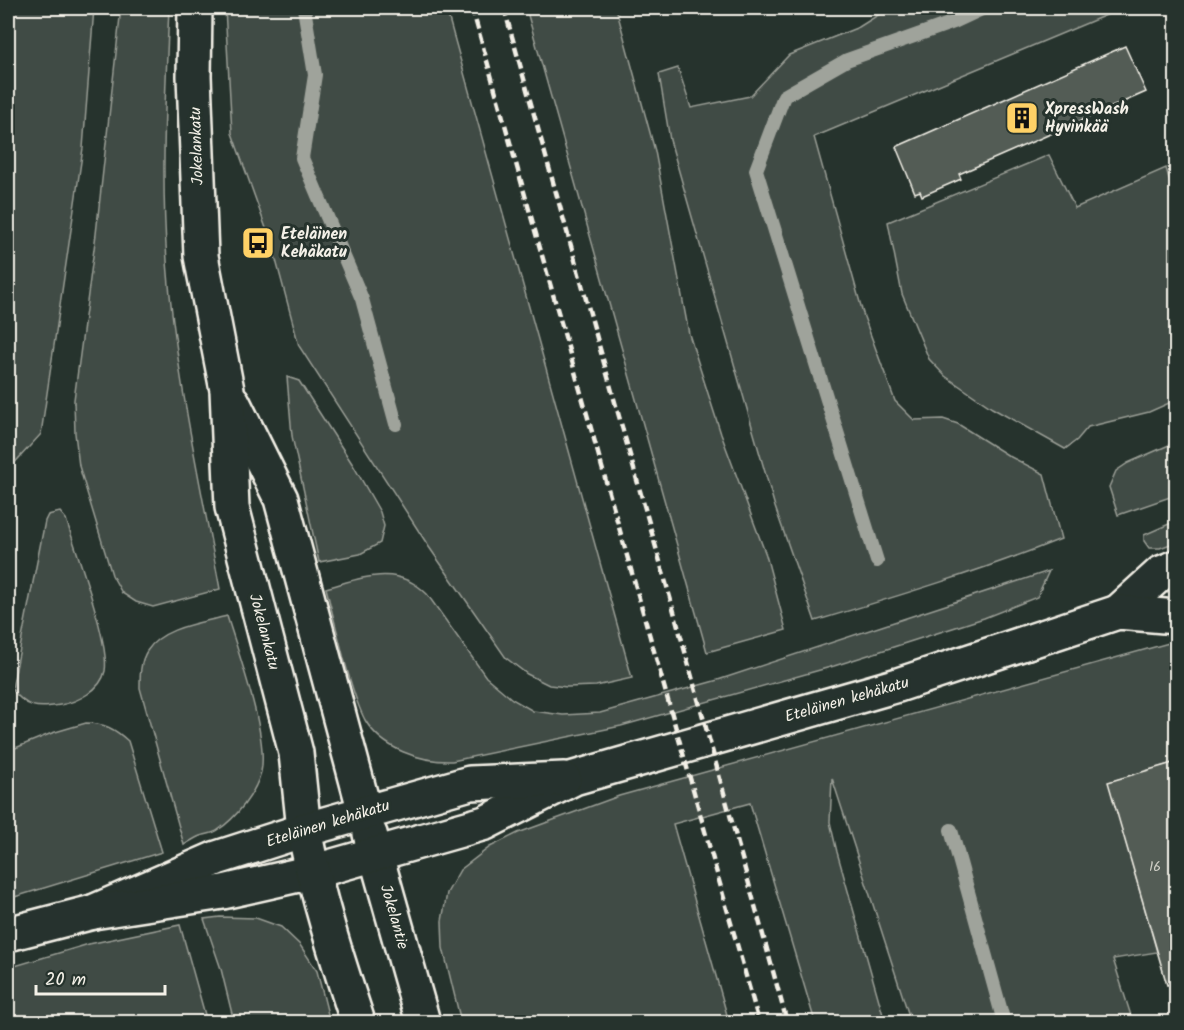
<svg xmlns="http://www.w3.org/2000/svg" width="1184" height="1030" font-family="Kalam,sans-serif">
	<style>
		.green { fill: #414b45; stroke: #9a9e96; stroke-width: 1.5 }
		.lines { fill: none; stroke-linecap: round; stroke-linejoin: round }
		.stream { stroke: #9fa39b; stroke-width: 14 }
		.building { fill: #525c55; stroke: #f4f1e8; stroke-width: 1.5 }
		.tertiary-casing { stroke: #f4f1e8; stroke-width: 38 }
		.secondary-casing { stroke: #f4f1e8; stroke-width: 38 }
		.tertiary { stroke: #26332d; stroke-width: 33 }
		.secondary { stroke: #26332d; stroke-width: 33 }
		.rail { stroke: #f4f1e8; stroke-width: 4.5; stroke-dasharray: 9 4.5; stroke-linecap: butt }
		.labels { text-anchor: middle; dominant-baseline: central; stroke-width: 6; stroke-linejoin: round; paint-order: stroke }
		.number-label { font-size: 14px; fill: #ccccc3 }
		.poi-label { font-size: 16px; font-weight: bold; fill: #f4f1e8; stroke: #26332d; text-anchor: start }
		.street-label { font-size: 16px; fill: #f4f1e8; stroke: #26332d }
	</style>
	<rect width="100%" height="100%" fill="#26332d"/>
	<filter id="ink" filterUnits="userSpaceOnUse"><feTurbulence type="fractalNoise" baseFrequency=".0167" numOctaves="2"/><feDisplacementMap in="SourceGraphic" scale="12" xChannelSelector="R" yChannelSelector="G"/><feConvolveMatrix kernelMatrix="1 2 1 2 8 2 1 2 1" color-interpolation-filters="sRGB"/></filter>
	<g filter="url(#ink)">
		<g class="green">
			<path d="M8,8h86l-11,140 -42,286 -33,36z"/>
			<path d="M121,8h48c-4,92 -9,184 0,277 10,102 32,203 51,304l-67,18 -17,-5 -14,-9 -10,-18 -33,-109 -4,-33 -1,-33 22,-166z"/>
			<path d="M225,8h221l186,670 -36,8 -29,1 -18,-2 -22,-11 -21,-16 -77,-111 -130,-201 -27,-101 -40,-112z"/>
			<path d="M526,8h90l39,143 34,183 32,100 45,121 20,75 -79,22z"/>
			<path d="M889,8h234l-309,129 50,180 31,84 19,19 29,-1 15,5 51,32 35,18 17,65c-80,32 -163,57 -246,82l-40,-114 -105,-367 -11,-66 19,-6 13,40 59,-12 39,-41 70,-28z"/>
			<path d="M1049,155l26,53 91,-40 10,35v197l-27,12 -61,15 -11,13 -12,9 -73,-41 -47,-32 -16,-17 -27,-65 -14,-72z"/>
			<path d="M287,377l12,4 54,84 27,47 4,14 -4,17 -20,11 -41,8 -27,-126z"/>
			<path d="M1176,442v53l-58,20 -9,-28 7,-16 12,-8z"/>
			<path d="M60,512l6,7c10,32 44,124 39,152 -4,19 -27,31 -45,34 -23,4 -34,3 -48,-16l33,-168 3,-6z"/>
			<path d="M1176,521v21l-16,6h-11l-5,-7v-6z"/>
			<path d="M1049,571l-12,26 -53,21 -150,48 -213,60 -169,35c-32,1 -70,-12 -87,-41 -10,-19 -15,-41 -21,-61 -6,-24 -12,-48 -18,-71 37,-10 70,-25 101,6l59,83 26,22 21,12 30,4 37,-2 118,-33z"/>
			<path d="M227,616c11,36 42,121 34,156 -6,22 -25,46 -43,58 -5,4 -12,4 -18,6 -5,2 -11,6 -16,9l-44,-157c0,-12 0,-26 7,-37 15,-24 54,-28 80,-35z"/>
			<path d="M1176,641v121l-67,20 48,170 -44,7 20,63h-222l-79,-244 -2,44 7,30 48,170h-70l-65,-219 -77,21 56,198h-268l-18,-74 -1,-27 5,-28 13,-23 30,-23 28,-14 101,-37z"/>
			<path d="M86,723c18,0 29,6 42,18l34,111 -154,47v-148l44,-18z"/>
			<path d="M220,917l36,1 25,9 19,18 17,26 13,51h-96l-13,-53 -17,-50z"/>
			<path d="M180,925l27,97h-199v-54l81,-24z"/>
		</g>
		<g class="lines">
			<g class="stream">
				<path d="M304,8l11,67 -13,83 60,141 34,125"/>
				<path d="M877,561l-121,-391 28,-74 63,-36 107,-38 30,-14"/>
				<path d="M951,830l53,192"/>
			</g>
		</g>
		<g class="building">
			<path d="M1125,46l21,46 -187,82 2,5 -39,17 -2,-5 -5,2 -19,-46z"/>
			<path d="M1176,762v221l-9,2 -59,-203z"/>
		</g>
		<g class="lines">
			<defs>
				<g id="tertiary">
					<path d="M233,402l48,97 84,313"/>
					<path d="M93,912l124,-54 87,-28 -8,-77 -64,-246 -5,-117 -26,-134 -7,-180 1,-68"/>
					<path d="M8,934l85,-22 130,-20 89,-20"/>
				</g>
				<g id="secondary">
					<path d="M1118,612l43,-39 15,-6"/>
					<path d="M370,834l53,188"/>
					<path d="M312,872l173,-49 89,-45 324,-93 220,-73 58,5"/>
					<path d="M358,1022c-21,-63 -41,-126 -54,-192l166,-47 94,-4"/>
				</g>
			</defs>
			<use href="#tertiary" class="tertiary-casing"/>
			<use href="#secondary" class="secondary-casing"/>
			<use href="#tertiary" class="tertiary"/>
			<use href="#secondary" class="secondary"/>
			<g class="rail">
				<path d="M472,8l287,1014"/>
				<path d="M504,8l169,600 114,414"/>
			</g>
		</g>
	</g>
	<defs>
		<symbol id="building-square" viewBox="-11 -11 22 22"><rect x="-9" y="-9" width="18" height="18" rx="4" fill="#ffd166" stroke="#26332d"/><path d="M-4-6H4V6H1V3H-1V6H-4ZM-2.5-4.3h1.7v1.8h-1.7ZM.8-4.3h1.7v1.8H.8ZM-2.5-1h1.7V.8h-1.7ZM.8-1h1.7V.8H.8Z" fill="#111"/></symbol>
		<symbol id="bus-square" viewBox="-11 -11 22 22"><rect x="-9" y="-9" width="18" height="18" rx="4" fill="#ffd166" stroke="#26332d"/><path d="M-5-6H5V4H4V6H2V4H-2V6H-4V4H-5ZM-3.5-4V0h7V-4ZM-3.5 1.2v1.5H-2V1.2ZM2 1.2v1.5H3.5V1.2Z" fill="#111"/></symbol>
	</defs>
	<g fill-rule="evenodd">
		<use href="#building-square" x="1003" y="99" width="38" height="38"/>
		<use href="#bus-square" x="239" y="224" width="38" height="38"/>
	</g>
	<g class="labels">
		<g class="number-label">
			<text x="1155" y="867">16</text>
		</g>
		<g class="poi-label">
			<text x="1045" y="109">XpressWash<tspan x="1045" dy="18">Hyvinkää</tspan></text>
			<text x="281" y="234">Eteläinen<tspan x="281" dy="18">Kehäkatu</tspan></text>
		</g>
		<g class="street-label">
			<text transform="translate(197 146) rotate(-92)">Jokelankatu</text>
			<text transform="translate(264 632) rotate(75)">Jokelankatu</text>
			<text transform="translate(847 700) rotate(-16)">Eteläinen kehäkatu</text>
			<text transform="translate(328 824) rotate(-17)">Eteläinen kehäkatu</text>
			<text transform="translate(394 917) rotate(74)">Jokelantie</text>
		</g>
	</g>
	<rect width="1184" height="1030" fill="none" stroke="#26332d" stroke-width="30"/>
	<rect x="15" y="15" width="1154" height="1000" fill="none" stroke="#f4f1e8" stroke-width="2" filter="url(#ink)"/>
	<path d="M36 985v9h129v-9" fill="none" stroke="#f4f1e8" stroke-width="3"/>
	<text x="45" y="985" font-size="18" fill="#f4f1e8" stroke="#26332d" stroke-width="4.5" paint-order="stroke">20 m</text>
</svg>
